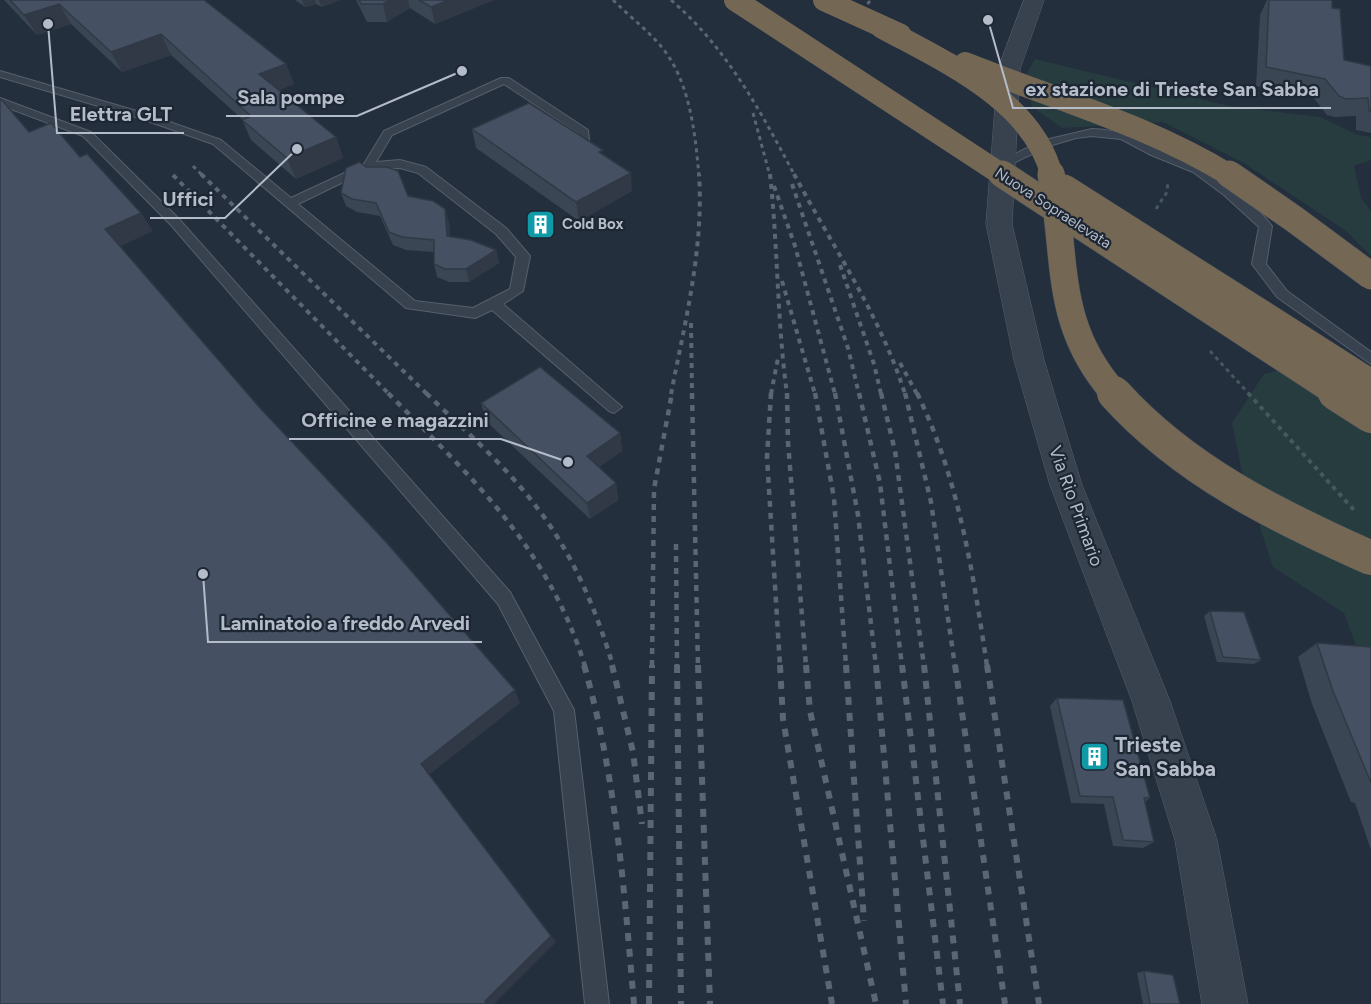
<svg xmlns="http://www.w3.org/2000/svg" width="1371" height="1004" font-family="Figtree,sans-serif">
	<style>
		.green { fill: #263c3f }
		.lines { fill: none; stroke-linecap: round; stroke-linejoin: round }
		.lane-casing { stroke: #565f6c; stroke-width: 2 }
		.street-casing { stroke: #565f6c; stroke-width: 1 }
		.path-far1 { stroke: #44595c; stroke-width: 3; stroke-dasharray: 4 4; stroke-linecap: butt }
		.path { stroke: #44595c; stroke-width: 4; stroke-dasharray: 4.5 4.5; stroke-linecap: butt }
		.lane { fill: #38414e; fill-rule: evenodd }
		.street { fill: #38414e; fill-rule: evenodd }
		.rail-far3 { stroke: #5a6575; stroke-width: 3; stroke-dasharray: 4 4; stroke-linecap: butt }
		.rail-far2 { stroke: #5a6575; stroke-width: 4; stroke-dasharray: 5 5; stroke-linecap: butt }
		.rail-far1 { stroke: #5a6575; stroke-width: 4.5; stroke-dasharray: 6 6; stroke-linecap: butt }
		.rail { stroke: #5a6575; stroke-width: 6; stroke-dasharray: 8 8; stroke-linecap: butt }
		.highway-bridge-far2-casing { stroke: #434c59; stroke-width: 22; stroke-linecap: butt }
		.highway-bridge-far1-casing { stroke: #434c59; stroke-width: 28; stroke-linecap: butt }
		.highway-bridge-casing { stroke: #434c59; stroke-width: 35; stroke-linecap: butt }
		.highway-bridge-far2 { stroke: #746855; stroke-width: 22 }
		.highway-bridge-far1 { stroke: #746855; stroke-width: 27 }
		.highway-bridge { stroke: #746855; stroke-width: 34 }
		.wall { fill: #3b4654 }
		.shaded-wall { fill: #303945 }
		.building { fill: #455162; stroke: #303945; stroke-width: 1.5 }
		.labels { text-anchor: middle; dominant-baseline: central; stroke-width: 4.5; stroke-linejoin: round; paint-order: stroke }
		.far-street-label { font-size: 15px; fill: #b4bcc9; stroke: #1d2633 }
		.far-poi-label { font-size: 15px; font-weight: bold; fill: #b4bcc9; stroke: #1d2633; text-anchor: start }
		.street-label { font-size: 18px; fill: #b4bcc9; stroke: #1d2633 }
		.near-poi-label { font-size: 21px; font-weight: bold; fill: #b4bcc9; stroke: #1d2633; text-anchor: start }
		.leader { fill: none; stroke: #b4bcc9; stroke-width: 2 }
		.callout-dot { fill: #b4bcc9; stroke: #1d2633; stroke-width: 2 }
		.callout-label { font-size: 20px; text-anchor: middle; font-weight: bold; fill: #b4bcc9; stroke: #1d2633; stroke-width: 4.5; stroke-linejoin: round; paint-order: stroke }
	</style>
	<rect width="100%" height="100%" fill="#242f3e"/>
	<g class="green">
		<path d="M1035,59l194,47 91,11 38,18 13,2v23l-17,6 7,32 10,13v45l-25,-25 -102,-68 -81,-41 -101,6 -30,-21 -7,-31z"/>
		<path d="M1313,362l58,8v317l-27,-74 -71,-46 -31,-95 -10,-49 32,-49z"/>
	</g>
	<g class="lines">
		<defs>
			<g id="lane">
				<path d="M0,71l147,43 74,26 70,58 73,-34 20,-33 117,-53h8l79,52 1,10 -8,5h-8l-2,-2 8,-6 -1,-4 -74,-49 -112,51 -16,27 24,-2 26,7 80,61 24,28 -7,35 -20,13 119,103 -8,6 -5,-2 -117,-101 -17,8 -69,-10 -193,-164 -74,-26 -139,-41zM400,168l18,5 78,61 20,23 -6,32 -37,19 -58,-7 -117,-97 72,-35z"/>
				<path d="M0,98l91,34 88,87 331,373 64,118 35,294h-24l-31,-293 -56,-107 -327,-379 -88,-89 -83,-31z"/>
				<path d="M1092,129c33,1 41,9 69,22 10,5 21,7 31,11 26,13 63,42 80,64l-6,38 21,27 84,61v12l-94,-67 -25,-33 7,-37 -35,-32 -31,-23 -42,-17 -30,-16 -29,-3 -16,2 -27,8 -44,21 -10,-3 46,-23z"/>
			</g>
			<path id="street" d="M1024,0h20l-24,69 -8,155 32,136 38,125 88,216 47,139 31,164h-46l-27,-164 -43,-139 -82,-216 -36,-125 -28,-136 12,-155z"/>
		</defs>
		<use href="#lane" class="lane-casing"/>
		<use href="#street" class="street-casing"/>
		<g class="path-far1">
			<path d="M1156,209l11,-17 1,-11"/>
			<path d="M1210,351l39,43"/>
		</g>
		<path class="path" d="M1248,393l106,117"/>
		<use href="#lane" class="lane"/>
		<use href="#street" class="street"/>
		<g class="rail-far3">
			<path d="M613,0c15,15 33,29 47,45 30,35 35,87 39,131"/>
			<path d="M671,0c56,48 90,112 124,176"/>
			<path d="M862,10l9,-10"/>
			<path d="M753,113l17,63"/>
			<path d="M193,166l10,10"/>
		</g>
		<g class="rail-far2">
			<path d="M201,174l226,220"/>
			<path d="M770,174c8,74 7,147 17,220"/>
			<path d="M794,174c39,73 86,141 111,220"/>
			<path d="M173,175l216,219"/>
			<path d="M792,184l56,164 11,46"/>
			<path d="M774,186l21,60 40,148"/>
			<path d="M840,265l34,99 7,30"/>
			<path d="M782,281l33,113"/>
			<path d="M691,323l1,71"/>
			<path d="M900,363l17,31"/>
			<path d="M671,394c14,-72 33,-146 28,-220"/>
			<path d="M771,394l7,-36"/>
		</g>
		<g class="rail-far1">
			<path d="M388,393c85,86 159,153 197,273"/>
			<path d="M426,393c37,36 77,70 109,112 37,47 61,104 78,161"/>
			<path d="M692,393l6,273"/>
			<path d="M771,393l-4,64 13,209"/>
			<path d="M787,393l1,49 18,224"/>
			<path d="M815,393l19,105 12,168"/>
			<path d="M835,393l23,122 18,151"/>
			<path d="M859,393l21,90 22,183"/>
			<path d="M881,393l14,58 29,215"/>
			<path d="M905,393l26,109 24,164"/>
			<path d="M917,393c42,86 56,180 70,273"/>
			<path d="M676,544l1,122"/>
			<path d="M652,666l2,-177 18,-96"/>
		</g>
		<g class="rail">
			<path d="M584,665c32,111 40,224 50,339"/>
			<path d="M612,665l21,87 9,72"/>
			<path d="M677,665l4,339"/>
			<path d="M698,665l12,339"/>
			<path d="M780,665l3,54 49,285"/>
			<path d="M806,665l4,46 66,293"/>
			<path d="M846,665l18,256"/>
			<path d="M876,665l30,339"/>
			<path d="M902,665l41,339"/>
			<path d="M924,665l36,339"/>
			<path d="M955,665l50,339"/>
			<path d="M987,665l52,339"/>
			<path d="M649,1004l3,-339"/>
		</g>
		<defs>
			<g id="highway-bridge-far2">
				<path d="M735,0l269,176"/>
				<path d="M824,0l77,35"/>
				<path d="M881,27c62,34 152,73 171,149"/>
				<path d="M965,63c90,36 183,62 266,113"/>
			</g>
			<g id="highway-bridge-far1">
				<path d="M1002,174l336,220"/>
				<path d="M1051,174c17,84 1,149 64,220"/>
				<path d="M1229,174l65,45 77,57"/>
				<path d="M1064,188l307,195"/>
			</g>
			<g id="highway-bridge">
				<path d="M1114,393c70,78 163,123 257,165"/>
				<path d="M1335,393l36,23"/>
			</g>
		</defs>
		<use href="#highway-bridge-far2" class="highway-bridge-far2-casing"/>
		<use href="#highway-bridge-far1" class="highway-bridge-far1-casing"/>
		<use href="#highway-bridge" class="highway-bridge-casing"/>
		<use href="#highway-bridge-far2" class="highway-bridge-far2"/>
		<use href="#highway-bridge-far1" class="highway-bridge-far1"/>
		<use href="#highway-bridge" class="highway-bridge"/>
	</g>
	<g class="wall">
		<path d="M4,0h200l82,64 8,20 -15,6 57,47 7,21 -47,21 -45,-39 -9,-21 -71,-64 -49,17 -51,-48 -34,11z"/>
		<path d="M295,0h45l-18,7 -6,-3 -11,3z"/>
		<path d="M356,0h138l-59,24 -25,-16 -23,14h-20z"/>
		<path d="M1267,0h65v8l12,52 27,6v67l-15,-3v-14l-22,1 -7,-2 -14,-18 -57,-11 4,-71z"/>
		<path d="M472,129l131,26 29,36 -53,30 -103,-73z"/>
		<path d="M366,167l83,55 1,14 46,14 3,13 -30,19h-20l-12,-5 -3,-13v-12l-28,-2 -13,-5 -13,-29 -23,-4 -11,-6 -5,-13z"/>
		<path d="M481,403l139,30 2,18 -23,16 17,16 2,17 -28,19 -104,-98z"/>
		<path d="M1210,611l51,49 -7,4 -37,-2 -13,-46z"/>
		<path d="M1317,643l54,4v203l-16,-47 -4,-1 -39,-98 -14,-47z"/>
		<path d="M1057,698l93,100 -5,4 9,40 -11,6 -30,-2 -9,-42 -33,-1 -21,-97z"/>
		<path d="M1144,971l36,33h-37l-6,-31z"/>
	</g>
	<g class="shaded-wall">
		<path d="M302,0h13l1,4 -11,3z"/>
		<path d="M319,0h21l-18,7z"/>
		<path d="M390,0h18l2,8 -23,14 -4,-18z"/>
		<path d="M449,0h45l-59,24 -4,-17z"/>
		<path d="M59,4l12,20 -34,11 -13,-20z"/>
		<path d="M161,34l10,21 -49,17 -11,-20z"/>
		<path d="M286,64l8,20 -27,11 -8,-21z"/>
		<path d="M336,137l7,21 -47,21 -9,-21z"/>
		<path d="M631,173l1,18 -53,30 -3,-19z"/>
		<path d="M445,209l4,13 2,26 -4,-12z"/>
		<path d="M141,213l12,18 -36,17 -12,-19z"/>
		<path d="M496,250l3,13 -30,19 -3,-13z"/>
		<path d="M620,433l2,18 -32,22 -3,-17z"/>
		<path d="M616,483l2,17 -28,19 -3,-16z"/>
		<path d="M515,690l5,13 -91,72 127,167 -62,62h-7l-2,-3 -64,-237z"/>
	</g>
	<g class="building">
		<path d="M10,0h194l82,64 -27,10 77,63 -49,21 -45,-38 9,-4 -90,-82 -50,18 -52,-48 -35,11z"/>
		<path d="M359,0h31l-7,4h-22z"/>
		<path d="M419,0h30l-18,7z"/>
		<path d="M1269,0h63v8l8,1 4,51 27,6v46l-2,-1 -1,-13 -22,1 -7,-3 -14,-17 -59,-12z"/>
		<path d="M1,99l28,33 22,-9 29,34 7,-3 54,59 -36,16 155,179 126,134 129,148 -94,74 130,172 -66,65 2,3h-487v-904z"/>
		<path d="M529,103l74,47 -4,2 32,21 -55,29 -104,-73z"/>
		<path d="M359,162l7,5h21l11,4 10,25 25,5 12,8 2,27 24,4 25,10 -30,19h-21l-11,-5v-24l-32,-3 -13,-5 -13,-29 -24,-4 -11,-6 5,-25z"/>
		<path d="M540,367l80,66 -33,23 29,27 -29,20 -106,-100z"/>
		<path d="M1210,611l34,1 17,48 -38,-3z"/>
		<path d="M1317,643l54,4v136l-38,-92z"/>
		<path d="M1057,698l66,2 27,98h-6l10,44 -31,-2 -10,-43 -33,-1z"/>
		<path d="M1144,971l29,4 7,29h-30z"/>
	</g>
	<defs>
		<symbol id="building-square" viewBox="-11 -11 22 22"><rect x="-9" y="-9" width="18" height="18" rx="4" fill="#0f9aa8" stroke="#1d2633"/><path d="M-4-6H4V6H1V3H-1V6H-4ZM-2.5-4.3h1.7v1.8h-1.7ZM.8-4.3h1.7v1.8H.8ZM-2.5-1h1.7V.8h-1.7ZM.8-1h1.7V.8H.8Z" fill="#fff"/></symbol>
	</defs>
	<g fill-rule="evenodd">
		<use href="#building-square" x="524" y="208" width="33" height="33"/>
		<use href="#building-square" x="1078" y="740" width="33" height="33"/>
	</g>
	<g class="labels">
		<g class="far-street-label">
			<text transform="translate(1053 208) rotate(33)">Nuova Sopraelevata</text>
		</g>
		<g class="far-poi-label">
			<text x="562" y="224">Cold Box</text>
		</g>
		<g class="street-label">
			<text transform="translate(1076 506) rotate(70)">Via Rio Primario</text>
		</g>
		<g class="near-poi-label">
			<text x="1115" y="744">Trieste<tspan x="1115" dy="24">San Sabba</tspan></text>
		</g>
	</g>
	<path class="leader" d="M988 20L1013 108H1331M462 71L357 116H226M48 24L57 133H184M297 149L225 218H150M568 462L501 439H289M203 574L208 642H482"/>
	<g class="callout-dot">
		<circle cx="988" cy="20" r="6"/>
		<circle cx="462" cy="71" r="6"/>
		<circle cx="48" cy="24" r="6"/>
		<circle cx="297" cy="149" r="6"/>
		<circle cx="568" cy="462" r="6"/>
		<circle cx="203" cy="574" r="6"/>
	</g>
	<g class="callout-label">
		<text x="1172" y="96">ex stazione di Trieste San Sabba</text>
		<text x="291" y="104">Sala pompe</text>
		<text x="121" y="121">Elettra GLT</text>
		<text x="188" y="206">Uffici</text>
		<text x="395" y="427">Officine e magazzini</text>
		<text x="345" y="630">Laminatoio a freddo Arvedi</text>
	</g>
</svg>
